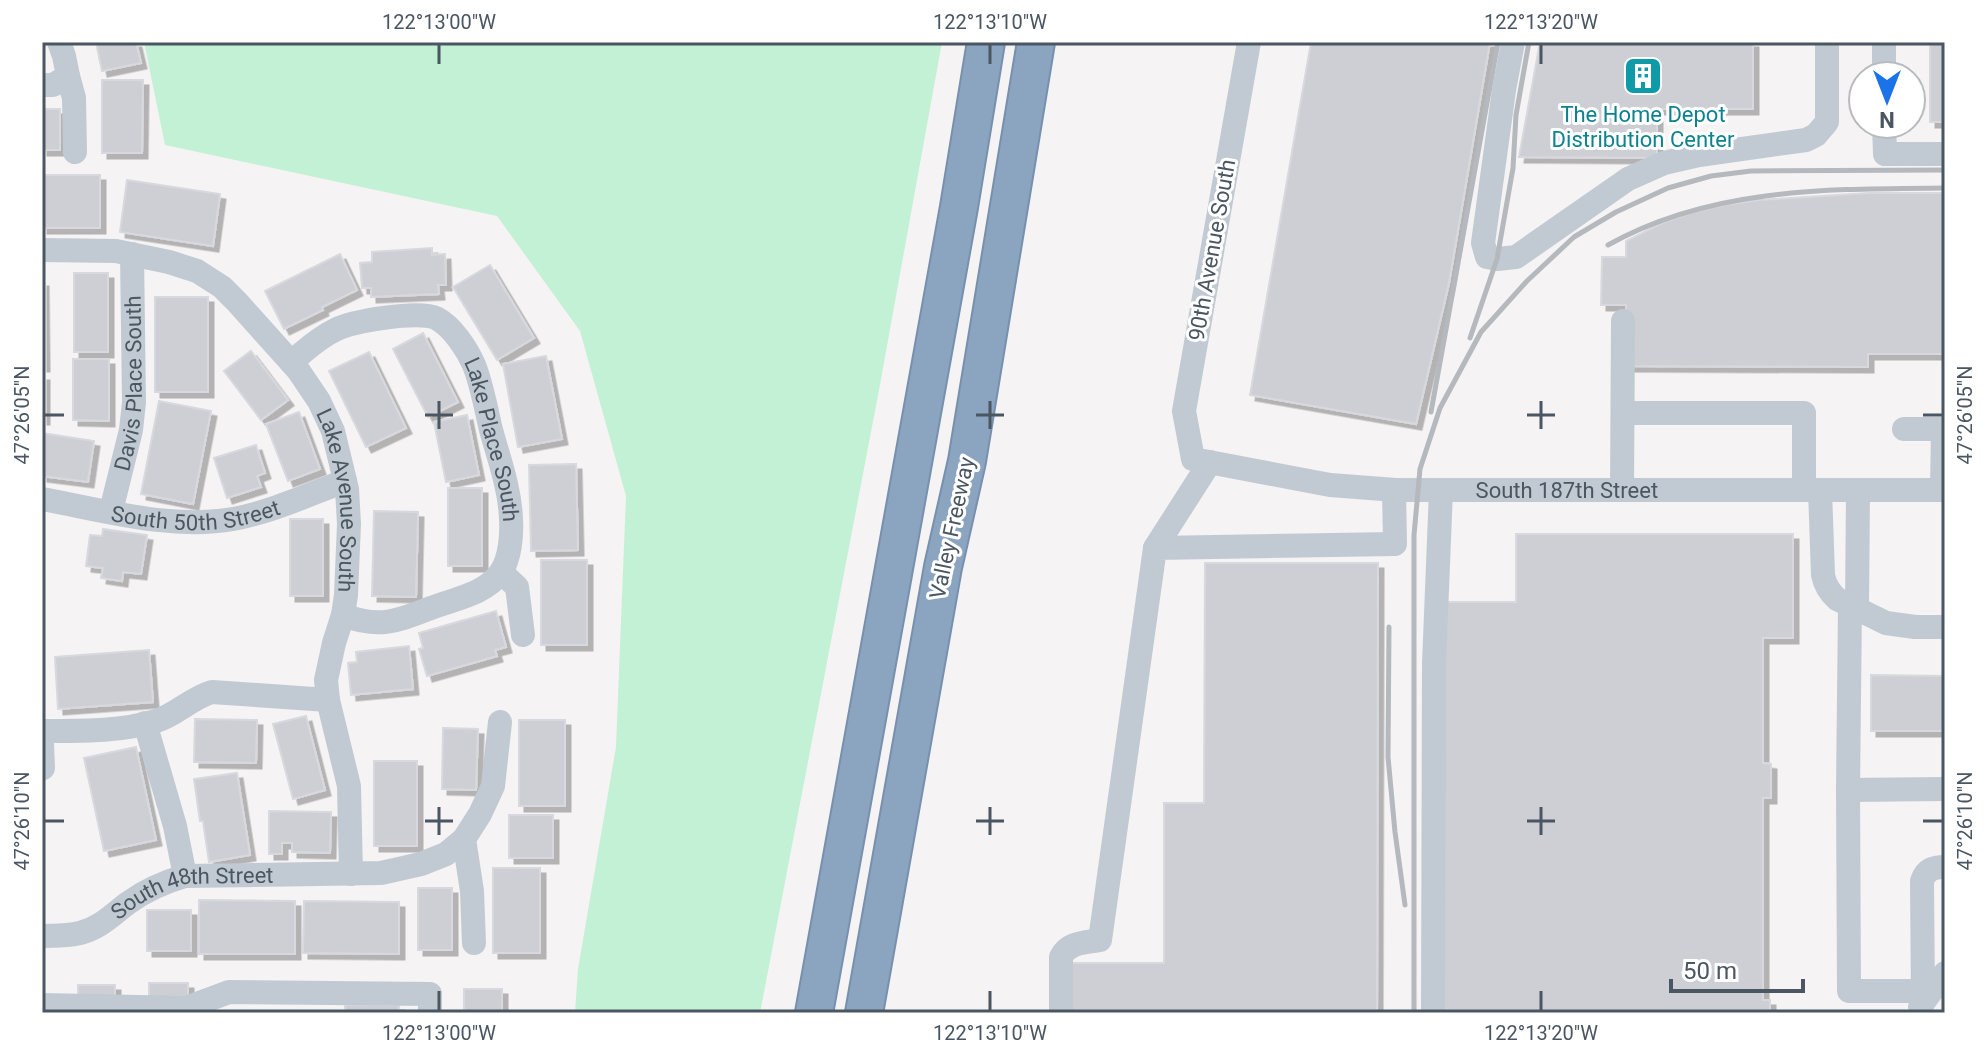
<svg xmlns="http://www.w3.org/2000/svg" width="1987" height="1055" font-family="Roboto,sans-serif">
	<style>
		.green { fill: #c3f1d5 }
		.building { fill: #cdcfd5; stroke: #d7d9de; stroke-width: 2; filter: url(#shadow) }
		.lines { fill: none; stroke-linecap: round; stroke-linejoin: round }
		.highway-casing { stroke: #7690ad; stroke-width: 40 }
		.minor { stroke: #c1cad2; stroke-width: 24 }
		.highway { stroke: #8ba5c1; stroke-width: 36 }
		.rail { stroke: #b5b8bd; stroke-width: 5 }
		.ticks { fill: none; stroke: #4a5661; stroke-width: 3 }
		.labels { text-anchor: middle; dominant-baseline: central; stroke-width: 6; stroke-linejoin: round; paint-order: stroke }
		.culture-label { font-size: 22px; fill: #0d838f; stroke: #fff }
		.street-label { font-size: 22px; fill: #4a5661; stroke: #fff }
		.neatline { fill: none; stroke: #4a5661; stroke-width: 3 }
		.ticks-label { font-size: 20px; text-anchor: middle; fill: #4a5661 }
	</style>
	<defs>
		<filter id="shadow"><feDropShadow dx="5.5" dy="5.5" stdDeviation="0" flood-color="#0004"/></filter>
	</defs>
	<rect width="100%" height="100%" fill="#f5f3f3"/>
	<path class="green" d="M144,42h798l-63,348 -119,623h-185l3,-44 38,-222 10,-251 -46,-165 -83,-115 -332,-71z"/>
	<g class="building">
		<path d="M96,42h40l5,21 -39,8z"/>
		<path d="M1311,42h179l-41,241 -33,141 -166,-29z"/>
		<path d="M1540,42h213v67h-96v49l-138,-1z"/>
		<rect x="1930" y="42" width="15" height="80"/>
		<path d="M102,80h41l-1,73h-40z"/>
		<rect x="42" y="109" width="18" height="41"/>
		<rect x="42" y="175" width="58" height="53"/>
		<path d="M127,180l93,14 -7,52 -93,-14z"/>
		<path d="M1869,193h76v161h-77v13l-242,-1v-61h-25l1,-48h24v-16l36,-18 32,-11 31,-7 34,-5z"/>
		<path d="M432,248v7l13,-1 1,31h-8l1,9 -68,3v-9h-9l-2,-25 12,-1v-10z"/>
		<path d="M340,254l17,36 -35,17 1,3 -39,19 -19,-38z"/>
		<path d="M490,265l44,73 -37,22 -44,-73z"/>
		<rect x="74" y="273" width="34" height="79"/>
		<path d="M42,281h1l1,85h-2z"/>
		<rect x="155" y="297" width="53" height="95"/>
		<path d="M423,333l35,69 -30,15 -35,-68z"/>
		<path d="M251,351l37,49 -27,20 -37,-49z"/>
		<path d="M369,352l37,76 -40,19 -37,-76z"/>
		<path d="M546,356l16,83 -44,8 -15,-83z"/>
		<path d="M73,359h36v62l-36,-1z"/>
		<rect x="42" y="375" width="2" height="44"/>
		<path d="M159,401l52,10 -18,93 -52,-10z"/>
		<path d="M299,412l21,57 -32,12 -22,-57z"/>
		<path d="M467,415l12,60 -33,7 -12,-60z"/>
		<path d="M42,433l52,8 -6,41 -46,-6z"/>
		<path d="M256,445l9,28 -8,3 4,11 -34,11 -13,-40z"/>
		<path d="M576,464l2,86 -47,1 -2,-86z"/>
		<rect x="448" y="488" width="34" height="78"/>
		<path d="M374,511l44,1 -2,85 -44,-1z"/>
		<rect x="290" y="519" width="33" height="77"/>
		<path d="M103,529l44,6 -6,39 -18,-2 -1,9 -21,-3 2,-10 -17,-2 4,-31 12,1z"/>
		<path d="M1516,534h277v104h-30v125l8,1v34h-8v202h7v13h-328v-411h74z"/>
		<rect x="541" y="560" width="46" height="85"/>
		<path d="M1205,563h173l-1,450h-308v-50h95v-160h40z"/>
		<path d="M496,611l10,36 -11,3 2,6 -70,20 -8,-27 4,-1 -4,-15z"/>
		<path d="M409,646l4,43 -62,6 -3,-32 9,-1 -1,-10z"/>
		<path d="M149,650l4,52 -95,7 -3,-52z"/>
		<path d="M1871,675l74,1v55h-74z"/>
		<path d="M306,716l19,74 -32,9 -20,-75z"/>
		<path d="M195,719l62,1 -1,43 -62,-1z"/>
		<rect x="519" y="720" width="46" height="86"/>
		<path d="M443,728l35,1 -2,61 -34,-1z"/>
		<path d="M136,747l20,93 -52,11 -20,-93z"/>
		<rect x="374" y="761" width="43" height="85"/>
		<path d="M237,773l13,82 -41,7 -6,-41h-3l-6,-42z"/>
		<path d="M269,811l62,1 -1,41 -38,-1v-9h-10v11h-13z"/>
		<rect x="509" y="815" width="44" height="43"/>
		<rect x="493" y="868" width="47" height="85"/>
		<rect x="418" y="888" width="34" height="62"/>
		<path d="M199,900l96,1v53h-96z"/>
		<path d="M304,901l95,1v52l-96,-1z"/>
		<rect x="147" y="910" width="44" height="41"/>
		<rect x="149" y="983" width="39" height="15"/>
		<rect x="78" y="985" width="37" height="12"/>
		<rect x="464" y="989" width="38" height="24"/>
		<rect x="345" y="1005" width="54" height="8"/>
	</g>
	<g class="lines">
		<defs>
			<g id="highway">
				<path d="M814,1013l145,-806 27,-165"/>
				<path d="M864,1013l79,-446 24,-106 69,-419"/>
			</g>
		</defs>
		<use href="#highway" class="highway-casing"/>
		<g class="minor">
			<path id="s1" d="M1249,42l-65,369 9,48 137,26 66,5h549"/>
			<path d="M1513,42l-9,48 -21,153 4,14 10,2 19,-2 112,-78 36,-16 35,-8 107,-15 10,-5 11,-13v-80"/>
			<path d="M1884,42v34"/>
			<path d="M68,76l6,22 1,54"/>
			<path d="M42,85h11l15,-9 -4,-20 -5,-14"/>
			<path d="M1884,124l1,30h60"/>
			<path id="s2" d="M42,250l74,1 53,11 28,9 25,16 15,15 61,68 21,31 14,30 14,58 2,35 -3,71 -3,20 -9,28 -8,37 2,20 21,86 2,88"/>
			<path id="s3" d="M291,362c14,-11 27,-24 44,-32 17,-9 84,-20 101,-12 16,8 31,31 38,47 8,20 12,44 17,65 8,29 19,59 20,89 1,17 -1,39 -10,53 -15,22 -47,27 -70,36 -34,13 -51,21 -88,7"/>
			<path d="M1623,413h181v77"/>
			<path d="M1904,429h41"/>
			<path d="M1622,490l1,-169"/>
			<path d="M1820,490l3,85c2,10 6,17 14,24l49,24 29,4h30"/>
			<path d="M1942,490l1,-61"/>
			<path id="s4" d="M42,499c61,11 129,31 191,20 38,-7 75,-24 112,-38"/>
			<path id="s5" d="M111,511l20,-81 3,-28 -2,-148"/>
			<path d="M1155,548l55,-86"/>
			<path d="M501,572l16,15 6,48"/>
			<path d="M1850,605l-2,185 1,201h74"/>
			<path d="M1857,609l1,-119"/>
			<path d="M145,723l30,103 10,50"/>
			<path d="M42,731c37,0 78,1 114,-10 20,-6 35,-23 56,-29l116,8"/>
			<path d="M42,743l1,25"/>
			<path d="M1848,790l97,-1"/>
			<path d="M464,839l8,52 2,52"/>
			<path id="s6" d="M42,936c13,0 25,0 38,-3 20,-5 32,-18 48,-30 18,-13 36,-21 57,-27l196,-3 40,-9 25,-10 18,-15 16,-25 13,-28 7,-64"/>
			<path d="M1923,1003l-1,-122c4,-12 12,-14 23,-14"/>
			<path d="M42,1005l144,3 43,-16 201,2v19"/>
			<path d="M1920,1007l25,-34"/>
			<path d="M1061,1013v-56c7,-15 24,-14 39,-17l55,-392 240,-4 -1,-54"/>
			<path d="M1433,1013l1,-349 7,-174"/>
		</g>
		<use href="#highway" class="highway"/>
		<g class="rail">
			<path d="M1608,245c103,-58 222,-56 337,-57"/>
			<path d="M1470,338l27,-79 16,-91 3,-53 13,-73"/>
			<path d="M1431,412l67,-370"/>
			<path d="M1389,627l-1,130 7,75 10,73"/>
			<path d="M1414,1013v-478l6,-66 20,-61 41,-76 46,-51 47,-44 42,-25 52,-24 43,-12 40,-5 194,-1"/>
		</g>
	</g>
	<path class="ticks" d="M439,44v20M990,44v20M1541,44v20M439,401v28M990,401v28M1541,401v28M44,415h20M425,415h28M976,415h28M1527,415h28M1923,415h20M439,807v28M990,807v28M1541,807v28M44,821h20M425,821h28M976,821h28M1527,821h28M1923,821h20M439,991v20M990,991v20M1541,991v20"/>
	<defs>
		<symbol id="building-square" viewBox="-11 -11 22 22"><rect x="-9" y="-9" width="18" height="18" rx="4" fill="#0f9aa8" stroke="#fff"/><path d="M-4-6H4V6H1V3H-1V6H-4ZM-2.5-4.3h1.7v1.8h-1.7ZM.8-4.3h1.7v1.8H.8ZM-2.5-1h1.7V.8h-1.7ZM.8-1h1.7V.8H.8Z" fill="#fff"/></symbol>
	</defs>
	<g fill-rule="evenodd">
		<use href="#building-square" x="1621" y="54" width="44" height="44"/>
	</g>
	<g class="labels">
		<g class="culture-label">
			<text x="1643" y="114">The Home Depot<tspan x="1643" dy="25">Distribution Center</tspan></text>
		</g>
		<g class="street-label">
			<text transform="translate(1212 250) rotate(-80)">90th Avenue South</text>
			<text stroke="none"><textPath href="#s5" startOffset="130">Davis Place South</textPath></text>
			<text stroke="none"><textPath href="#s3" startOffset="296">Lake Place South</textPath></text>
			<text stroke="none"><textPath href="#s1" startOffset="800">South 187th Street</textPath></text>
			<text stroke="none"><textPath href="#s2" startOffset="440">Lake Avenue South</textPath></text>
			<text stroke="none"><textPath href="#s4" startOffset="156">South 50th Street</textPath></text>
			<text transform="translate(952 528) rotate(-78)">Valley Freeway</text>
			<text stroke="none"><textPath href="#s6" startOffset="162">South 48th Street</textPath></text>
		</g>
	</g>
	<rect width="1987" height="1055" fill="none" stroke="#ffffff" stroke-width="88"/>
	<g transform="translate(1887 100) rotate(180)"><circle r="38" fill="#ffffff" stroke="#b7bbc0" stroke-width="2"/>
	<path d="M0-6L14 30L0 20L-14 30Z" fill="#1a73e8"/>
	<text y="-12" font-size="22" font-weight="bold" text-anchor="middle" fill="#4a5661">N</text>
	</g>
	<path d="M1671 979v12h132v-12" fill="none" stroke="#4a5661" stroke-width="4"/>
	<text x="1683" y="979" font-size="24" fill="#4a5661" stroke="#ffffff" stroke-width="6" paint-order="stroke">50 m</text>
	<rect x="44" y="44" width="1899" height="967" class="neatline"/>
	<g class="ticks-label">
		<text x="439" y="29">122°13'00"W</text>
		<text x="990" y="29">122°13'10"W</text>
		<text x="1541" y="29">122°13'20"W</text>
		<text transform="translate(1965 415) rotate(-90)" y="7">47°26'05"N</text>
		<text transform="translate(22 415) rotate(-90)" y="7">47°26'05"N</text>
		<text transform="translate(1965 821) rotate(-90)" y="7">47°26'10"N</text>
		<text transform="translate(22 821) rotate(-90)" y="7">47°26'10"N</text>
		<text x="439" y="1040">122°13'00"W</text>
		<text x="990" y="1040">122°13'10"W</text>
		<text x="1541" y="1040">122°13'20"W</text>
	</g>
</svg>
